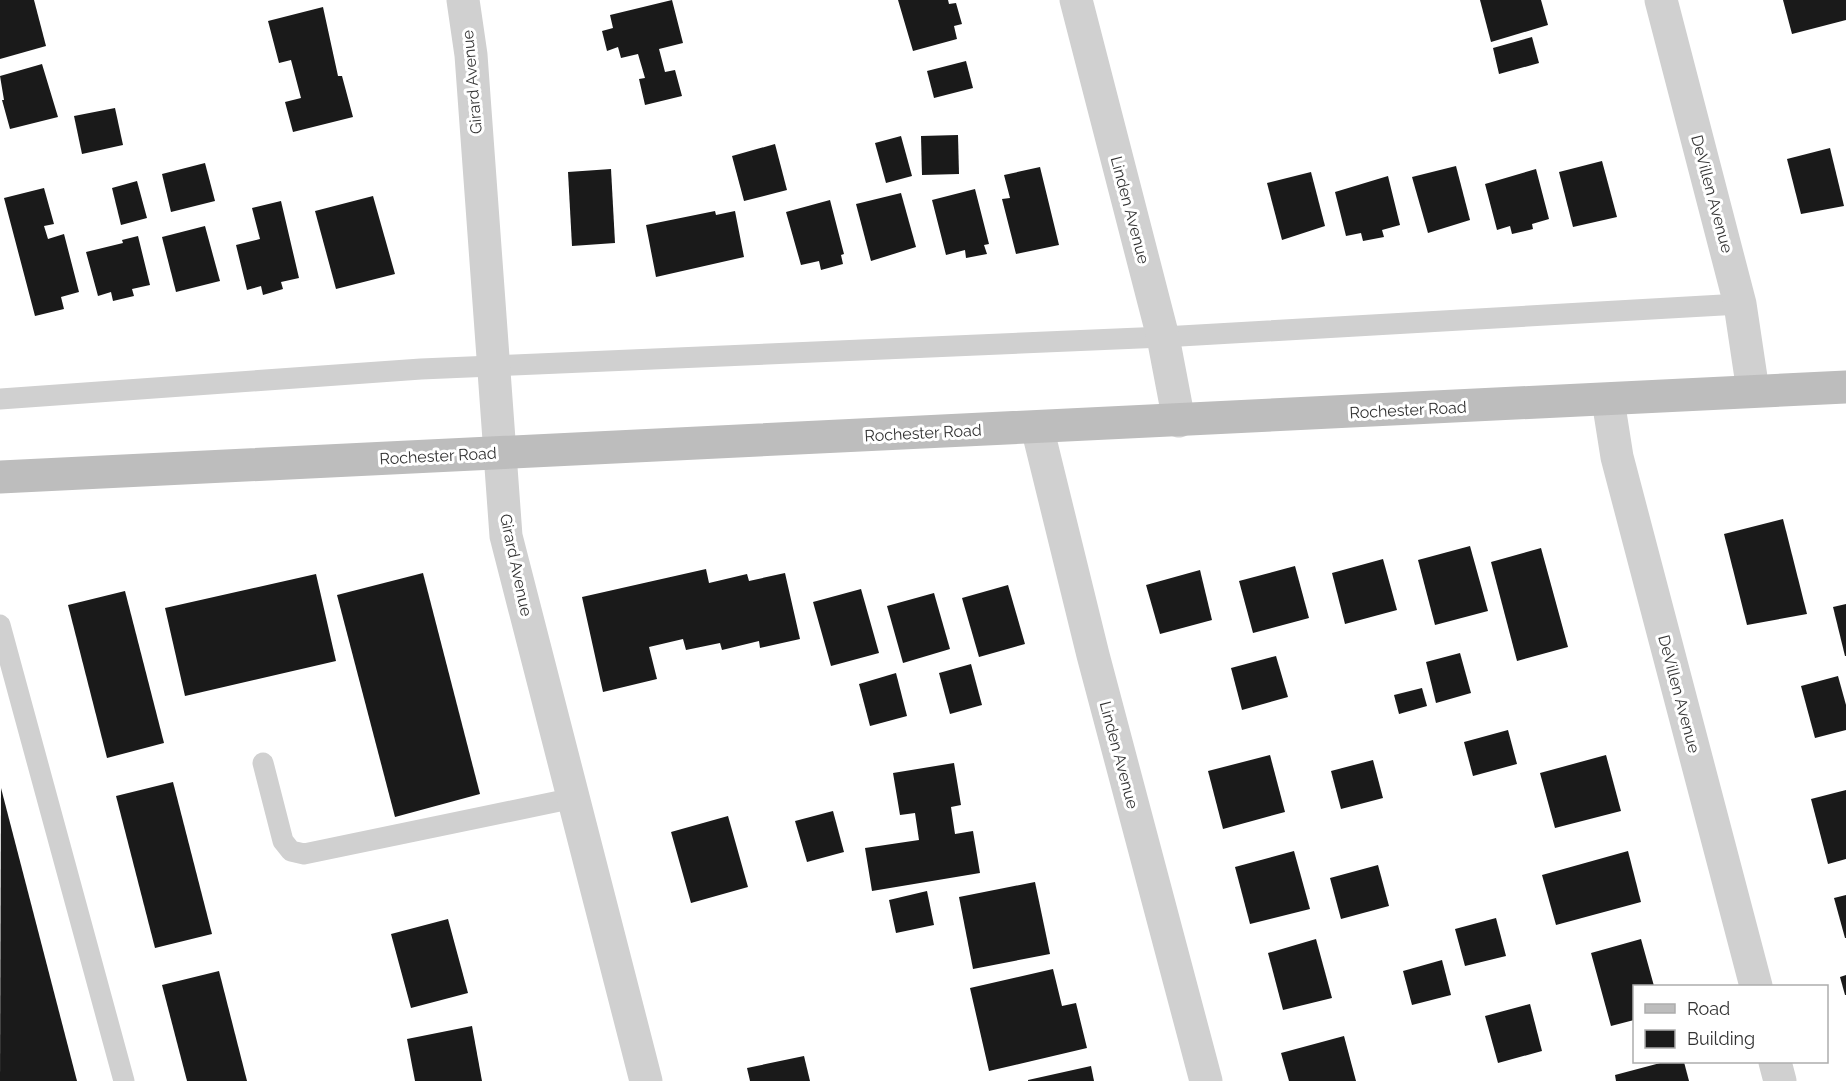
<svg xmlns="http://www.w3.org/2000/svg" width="1846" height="1081" font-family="Raleway,sans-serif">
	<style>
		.building { fill: #1a1a1a }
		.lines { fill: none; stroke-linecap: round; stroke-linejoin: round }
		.service { stroke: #d0d0d0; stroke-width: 21 }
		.minor { stroke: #d0d0d0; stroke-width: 33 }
		.secondary { stroke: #bdbdbd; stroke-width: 33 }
		.labels { text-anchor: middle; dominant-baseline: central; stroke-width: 6; stroke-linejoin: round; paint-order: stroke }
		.street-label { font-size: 16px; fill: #333; stroke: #fff }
	</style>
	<rect width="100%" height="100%" fill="#fff"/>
	<g class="building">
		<path d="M0,0h34l12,46 -46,13z"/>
		<path d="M672,0l11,43 -24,6 6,23 10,-2 7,26 -37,9 -6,-26 6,-1 -7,-24 -17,4 -3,-11 -11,4 -5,-20 11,-3 -3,-13z"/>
		<path d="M898,0h50l1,4 7,-1 6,21 -8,2 3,13 -44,12z"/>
		<path d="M1480,0h61l7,25 -57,17z"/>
		<path d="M1783,0h63v20l-54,14z"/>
		<path d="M323,7l15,69h4l11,41 -60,15 -8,-30 16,-4 -10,-38 -12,3 -11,-42z"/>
		<path d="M1532,37l7,26 -40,11 -6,-26z"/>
		<path d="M966,61l7,27 -39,10 -7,-27z"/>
		<path d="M42,64l16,53 -48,12 -8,-29h2l-4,-24z"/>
		<path d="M115,108l8,37 -41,9 -8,-38z"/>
		<path d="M958,135l1,39 -37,1 -1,-39z"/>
		<path d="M901,136l11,40 -26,7 -11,-40z"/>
		<path d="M775,144l12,46 -43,11 -12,-45z"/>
		<path d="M1830,148l14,58 -43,8 -14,-55z"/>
		<path d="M1602,161l15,56 -44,10 -14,-55z"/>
		<path d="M205,163l10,38 -44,11 -9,-38z"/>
		<path d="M1456,166l14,54 -42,13 -16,-56z"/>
		<path d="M1040,167l19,78 -43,9 -14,-55 8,-1 -6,-23z"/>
		<path d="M611,169l4,74 -43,3 -4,-74z"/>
		<path d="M1536,169l13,50 -17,5 1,5 -21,5 -2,-8 -13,4 -12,-46z"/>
		<path d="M1311,172l14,54 -43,14 -15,-57z"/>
		<path d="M1388,176l12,49 -18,5 2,7 -21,4 -2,-8 -15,3 -11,-44z"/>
		<path d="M137,181l10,37 -26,7 -9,-37z"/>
		<path d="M44,188l10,36 -10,2 4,13 16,-5 15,58 -18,5 3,12 -29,7 -31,-118z"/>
		<path d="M975,189l14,55 -5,1 3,9 -21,4 -1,-8 -19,5 -14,-55z"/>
		<path d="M901,193l15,54 -45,14 -15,-57z"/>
		<path d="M373,196l22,78 -59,15 -21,-78z"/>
		<path d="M830,200l14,54 -3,1 2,9 -22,6 -2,-9 -18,4 -15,-53z"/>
		<path d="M281,201l18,77 -18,4 2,7 -20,6 -2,-9 -14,4 -11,-45 24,-6 -8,-31z"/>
		<path d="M715,211l1,4 19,-4 9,46 -88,20 -10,-52z"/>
		<path d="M205,226l15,55 -44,11 -14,-55z"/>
		<path d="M138,236l12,49 -18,4 2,7 -21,5 -2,-9 -13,4 -12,-44 37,-9 -1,-3z"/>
		<path d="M1783,519l24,95 -60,11 -23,-91z"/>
		<path d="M1470,546l18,65 -53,14 -17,-65z"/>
		<path d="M1541,548l27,99 -51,14 -26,-99z"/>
		<path d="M1383,559l14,51 -52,14 -13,-51z"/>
		<path d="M1295,566l14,52 -56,15 -14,-52z"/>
		<path d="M706,569l3,14 38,-9 2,7 36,-8 15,66 -40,9 -1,-7 -37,9 -2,-7 -34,7 -3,-11 -34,8 8,32 -54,13 -21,-95z"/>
		<path d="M1200,570l12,50 -52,14 -14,-49z"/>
		<path d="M423,573l57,221 -85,23 -58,-222z"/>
		<path d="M316,574l20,87 -151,35 -20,-88z"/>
		<path d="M1008,585l17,59 -46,13 -17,-59z"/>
		<path d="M861,589l18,64 -48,13 -18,-64z"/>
		<path d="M125,591l39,152 -57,15 -39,-153z"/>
		<path d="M934,593l16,56 -47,14 -16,-57z"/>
		<path d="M1846,604v52h-1l-12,-49z"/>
		<path d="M1460,653l11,40 -35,10 -10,-41z"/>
		<path d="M1276,656l12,41 -46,13 -11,-42z"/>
		<path d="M971,664l11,41 -32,9 -11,-41z"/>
		<path d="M896,673l11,43 -37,10 -11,-42z"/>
		<path d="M1838,676l8,29v25l-31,8 -14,-52z"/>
		<path d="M1422,688l5,18 -28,8 -5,-19z"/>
		<path d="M1508,730l9,34 -44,12 -9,-34z"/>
		<path d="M1270,755l15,57 -62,17 -15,-58z"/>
		<path d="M1606,755l15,56 -66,17 -15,-55z"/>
		<path d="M1373,760l10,38 -42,11 -10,-38z"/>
		<path d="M954,763l7,42 -10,2 4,27 18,-3 7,42 -108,18 -7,-43 54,-8 -4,-27 -15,2 -7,-42z"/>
		<path d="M173,782l39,152 -57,14 -39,-152z"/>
		<path d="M1,788l76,293h-77z"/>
		<path d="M1846,790v69l-18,5 -17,-65z"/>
		<path d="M833,811l11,41 -37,10 -12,-41z"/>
		<path d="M728,816l20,71 -57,16 -20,-71z"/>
		<path d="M1294,851l16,58 -60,15 -15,-57z"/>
		<path d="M1628,851l13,51 -85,23 -14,-50z"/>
		<path d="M1378,865l11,41 -48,13 -11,-41z"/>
		<path d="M1035,882l15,72 -77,15 -14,-72z"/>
		<path d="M927,891l7,34 -38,8 -7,-33z"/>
		<path d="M1846,895v43h-1l-11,-40z"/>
		<path d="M1496,918l10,38 -41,10 -10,-37z"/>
		<path d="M448,919l20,74 -57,15 -20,-74z"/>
		<path d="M1316,939l16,59 -49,12 -15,-57z"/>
		<path d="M1641,939l13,47h-20v34l-23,6 -20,-73z"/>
		<path d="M1442,960l9,35 -39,10 -9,-34z"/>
		<path d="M1053,969l9,37 14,-3 11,45 -98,23 -19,-83z"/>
		<path d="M219,971l28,110h-60l-25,-96z"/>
		<path d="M1846,975v20h-1l-5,-18z"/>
		<path d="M1530,1004l12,47 -44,12 -13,-47z"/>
		<path d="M472,1026l10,55h-67l-8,-42z"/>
		<path d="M1344,1036l12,45h-67l-8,-28z"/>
		<path d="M804,1056l6,25h-60l-3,-13z"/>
		<path d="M1664,1062h20l5,19h-73l-1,-6z"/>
		<path d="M1091,1066l3,15h-66v-1z"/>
	</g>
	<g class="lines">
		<g class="service">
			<path d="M0,399l421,-30 742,-32 577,-33"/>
			<path d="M0,625l124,456"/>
			<path d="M263,763l20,78 8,10 13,3 270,-56"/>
		</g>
		<g class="minor">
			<path d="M463,0l8,55 35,481 140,545"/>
			<path d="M1076,0l87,337 16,84"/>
			<path d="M1661,0l79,304 13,87"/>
			<path d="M1608,400l9,57 139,529"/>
			<path d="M1037,427l56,228 113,426"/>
			<path d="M1775,1062l5,19"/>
		</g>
		<path class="secondary" d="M0,477l1846,-90"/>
	</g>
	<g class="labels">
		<g class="street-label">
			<text transform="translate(472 82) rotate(-95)">Girard Avenue</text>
			<text transform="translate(1712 194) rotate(75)">DeVillen Avenue</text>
			<text transform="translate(1130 210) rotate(75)">Linden Avenue</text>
			<text transform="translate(1408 410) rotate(-3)">Rochester Road</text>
			<text transform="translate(923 433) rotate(-3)">Rochester Road</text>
			<text transform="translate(438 456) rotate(-3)">Rochester Road</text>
			<text transform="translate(516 565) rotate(78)">Girard Avenue</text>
			<text transform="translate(1679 694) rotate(75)">DeVillen Avenue</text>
			<text transform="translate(1119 755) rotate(75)">Linden Avenue</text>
		</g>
	</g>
	<rect x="1633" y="985" width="195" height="78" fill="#ffffff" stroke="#adadad" stroke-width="1.5"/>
	<rect x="1645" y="1004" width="30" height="9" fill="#bdbdbd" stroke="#adadad" stroke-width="1.5"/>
	<text x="1687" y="1015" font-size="18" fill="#333333">Road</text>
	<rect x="1645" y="1030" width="30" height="18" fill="#1a1a1a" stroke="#adadad" stroke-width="1.5"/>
	<text x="1687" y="1045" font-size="18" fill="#333333">Building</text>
</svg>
